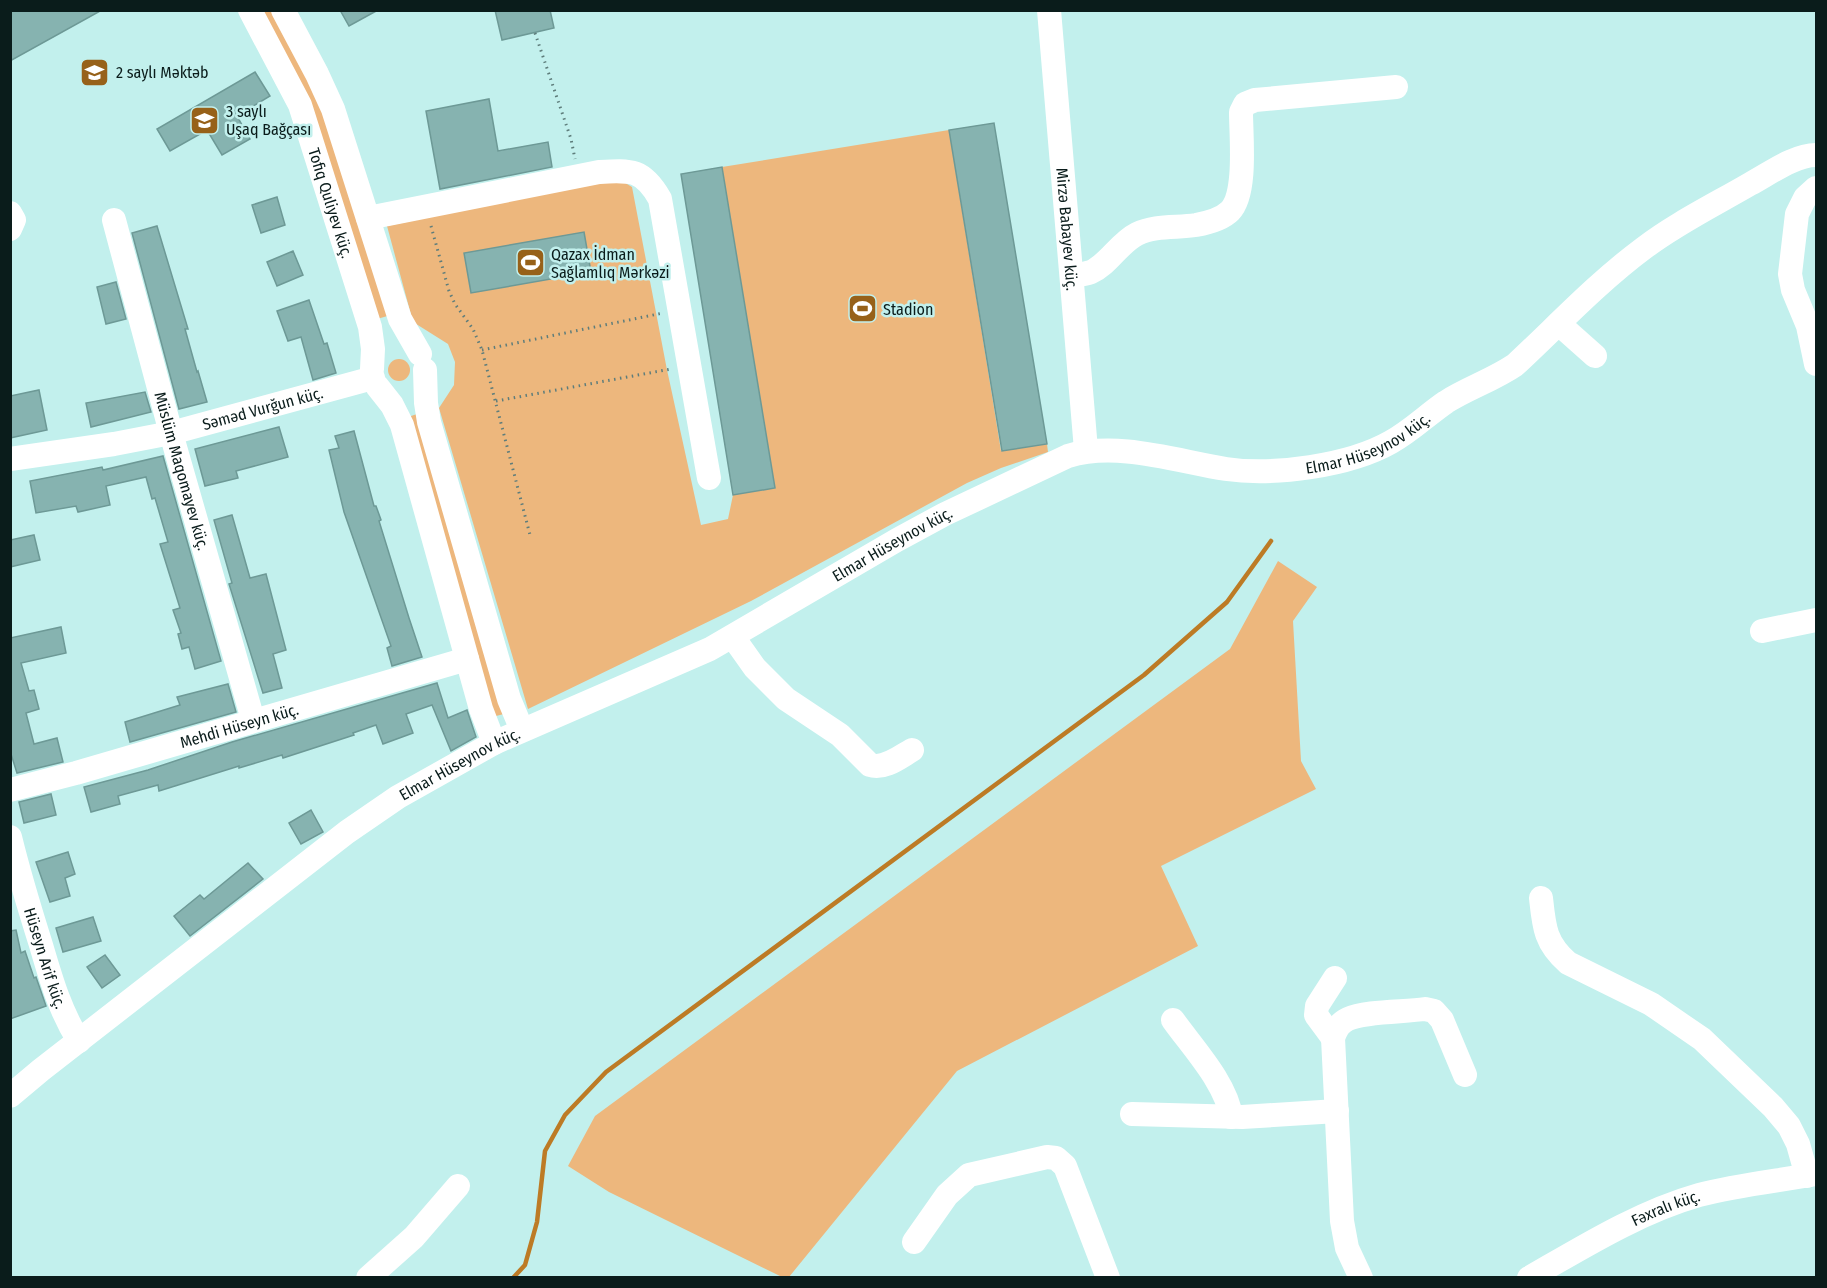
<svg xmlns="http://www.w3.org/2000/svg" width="1827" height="1288" font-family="'Fira Sans Condensed',sans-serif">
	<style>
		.green { fill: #edb77d }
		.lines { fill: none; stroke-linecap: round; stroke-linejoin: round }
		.stream { stroke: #bd7b25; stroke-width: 4.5 }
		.building { fill: #86b3b0; stroke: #6d9996; stroke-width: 1.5 }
		.path { stroke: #5e7d7b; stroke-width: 3; stroke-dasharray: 1.5 4.5; stroke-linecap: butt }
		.minor { stroke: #fff; stroke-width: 24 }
		.labels { text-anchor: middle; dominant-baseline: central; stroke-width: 5; stroke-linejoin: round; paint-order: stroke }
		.poi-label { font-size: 16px; fill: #0a1c1b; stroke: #c2f0ed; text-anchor: start }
		.street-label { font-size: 16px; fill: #0a1c1b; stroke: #c2f0ed }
	</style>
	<rect width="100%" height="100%" fill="#c2f0ed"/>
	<g class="green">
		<path d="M261,11h14l42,78 74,226 -14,4z"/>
		<path d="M949,130l52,321 46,-7 1,8 -47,16 -34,15 -216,118 -223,108 -89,-301 15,-23 1,-23 -7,-18 -35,-22 -26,-96 230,-48 15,9 35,183 34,155 27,-6 5,-24 42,-7 -53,-321z"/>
		<circle cx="399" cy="370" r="11"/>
		<path d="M420,413l84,301 -12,3 -84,-300z"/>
		<path d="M1278,561l39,26 -24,34 8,140 15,28 -155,77 37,80 -241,125 -168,206h-7l-173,-85 -41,-26 27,-50 635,-467z"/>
	</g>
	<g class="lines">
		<path class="stream" d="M513,1278l12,-13 12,-43 8,-71 20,-36 41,-43 538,-397 83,-73 44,-61"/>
	</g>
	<g class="building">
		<path d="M10,10h92l-92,51z"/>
		<path d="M340,10h38l-29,16z"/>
		<path d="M495,10h55l4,18 -52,12z"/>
		<path d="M255,72l15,24 -33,20 13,23 -28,16 -15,-25 -37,21 -13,-22z"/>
		<path d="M489,99l9,52 50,-9 4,25 -112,22 -14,-78z"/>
		<path d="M994,123l53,321 -45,7 -53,-321z"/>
		<path d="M722,167l53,321 -42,7 -52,-321z"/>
		<path d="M277,197l8,28 -24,8 -9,-28z"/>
		<path d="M157,226l31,103h-3l12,43 1,-1 9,31 -28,7 -47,-176z"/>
		<path d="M584,232l7,40 -120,21 -7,-40z"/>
		<path d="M293,251l10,24 -26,11 -10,-24z"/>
		<path d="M116,282l10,37 -20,5 -9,-37z"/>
		<path d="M309,300l15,44 3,-1 9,30 -23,7 -12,-43 -13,4 -11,-30z"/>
		<path d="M39,390l8,40 -37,8v-42z"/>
		<path d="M145,392l6,20 -60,15 -5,-24z"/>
		<path d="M279,427l9,30 -52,14 2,7 -33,8 -10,-37z"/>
		<path d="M354,431l20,75h2l5,14 -2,1 30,97 13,39 -30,9 -5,-18 4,-2 -47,-134 -15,-62 10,-2 -4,-12z"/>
		<path d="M163,456l58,205 -26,8 -6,-22 -7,2 -4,-15 3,-1 -8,-23 7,-2 -20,-64 8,-2 -13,-44 -3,1 -6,-22 -40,9 4,19 -32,7 -2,-6 -40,7 -6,-32 72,-14 1,3z"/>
		<path d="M232,515l18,63 16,-4 20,76 -13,4 9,34 -19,5 -34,-109 3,-1 -18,-63z"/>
		<path d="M34,535l6,25 -30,7v-27z"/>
		<path d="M61,627l5,26 -45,10 8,28 5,-1 5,19 -13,4 8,31 23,-6 6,24 -46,11 -7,-22v-113z"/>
		<path d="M437,683l11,35 19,-8 9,27 -25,14 -19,-46 -26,9 7,19 -30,11 -7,-19 -23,8 1,2 -71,23 -1,-3 -43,13v-2l-80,25 -1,-6 -40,11 2,8 -29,8 -7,-25 64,-17 84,-28z"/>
		<path d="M228,684l8,28 -106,30 -5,-20 55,-17 -3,-8z"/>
		<path d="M51,794l5,21 -32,8 -5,-21z"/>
		<path d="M311,810l12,22 -22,12 -12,-21z"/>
		<path d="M68,852l7,22 -10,4 5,18 -20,6 -14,-40z"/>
		<path d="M248,863l15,16 -73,57 -16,-20 26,-21 4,4z"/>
		<path d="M93,917l8,24 -38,11 -7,-24z"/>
		<path d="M16,930l5,23 4,-2 9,27 2,-1 10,29 -36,13v-88z"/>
		<path d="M105,955l15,20 -18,13 -15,-21z"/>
	</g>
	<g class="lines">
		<g class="path">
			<path d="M535,33l36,106 4,20"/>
			<path d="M431,226l18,65 6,13 18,25 9,21 48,185"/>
			<path d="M482,350l181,-37"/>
			<path d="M496,401l175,-32"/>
		</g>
		<g class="minor">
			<path id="s1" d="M250,10l50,95 70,222 3,22 -1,20"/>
			<path d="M283,10l34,64 16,35 67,210 20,35"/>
			<path id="s2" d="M1049,10l37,440"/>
			<path d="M1816,188l-11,10 -8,16 -7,60 3,16 15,36 8,38"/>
			<path d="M10,213l4,7 -4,9"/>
			<path d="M368,218l231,-46c32,-2 44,-3 61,27l49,279"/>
			<path id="s3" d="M114,220l57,213 82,287"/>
			<path d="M1073,276c6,-1 12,-2 18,-4 18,-8 28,-29 46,-38 18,-9 40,-6 59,-9 11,-2 26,-6 34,-14 17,-17 11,-75 11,-99l4,-8 10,-4 141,-13"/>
			<path d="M1559,324l36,32"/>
			<path d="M425,370l1,33 3,19 80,277 13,31"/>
			<path d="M377,386l15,19 10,20 79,284 13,34"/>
			<path id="s4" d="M10,459l104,-15 57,-11 202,-55"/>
			<path d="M1762,631l54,-11"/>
			<path d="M733,637l22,31 31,31 54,36 30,30c14,5 30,-8 42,-15"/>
			<path id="s5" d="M10,790l66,-17 391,-114"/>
			<path id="s6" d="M10,837c9,37 20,73 31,108 10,34 19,66 38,96"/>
			<path d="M1541,898c3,29 4,45 27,65l83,41 51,35 71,68 16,19 9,18 9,32"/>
			<path d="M1173,1020c20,28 54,64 58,97"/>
			<path d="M1333,1038l-17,-23 1,-9 18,-28"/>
			<path id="s7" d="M10,1096l31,-26 306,-238 51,-35 96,-54 216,-94 187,-109 48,-26 123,-58c49,-15 108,5 158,13 47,7 123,-3 165,-27 20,-11 36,-27 55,-40 22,-14 47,-22 69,-37 42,-39 82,-82 129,-117 33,-25 70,-43 106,-64 19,-10 44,-29 66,-29"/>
			<path d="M1132,1114l110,3 95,-6"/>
			<path d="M914,1242l33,-47 22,-20 78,-18 9,1 9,8 43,112"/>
			<path d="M368,1278l46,-41 44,-51"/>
			<path d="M1361,1278l-14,-30 -5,-27 -9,-183c3,-8 6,-15 15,-19 17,-8 57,-7 77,-10l9,2 8,9 23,55"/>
			<path id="s8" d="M1529,1278c54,-31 110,-66 170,-83 38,-10 78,-14 117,-21"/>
		</g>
	</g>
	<defs>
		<symbol id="school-square" viewBox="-11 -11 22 22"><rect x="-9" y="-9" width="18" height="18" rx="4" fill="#976119" stroke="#c2f0ed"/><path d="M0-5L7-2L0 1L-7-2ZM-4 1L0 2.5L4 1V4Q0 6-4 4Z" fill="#fff"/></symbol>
		<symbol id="stadium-square" viewBox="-11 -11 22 22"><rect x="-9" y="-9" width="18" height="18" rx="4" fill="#976119" stroke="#c2f0ed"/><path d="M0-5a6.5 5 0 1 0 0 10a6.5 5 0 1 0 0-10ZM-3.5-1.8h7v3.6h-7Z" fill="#fff"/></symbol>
	</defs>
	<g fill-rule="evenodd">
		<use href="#school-square" x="78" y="56" width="33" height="33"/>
		<use href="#school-square" x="188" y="104" width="33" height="33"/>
		<use href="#stadium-square" x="514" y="246" width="33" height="33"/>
		<use href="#stadium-square" x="846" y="292" width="33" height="33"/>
	</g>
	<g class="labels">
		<g class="poi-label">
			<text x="116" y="72">2 saylı Məktəb</text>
			<text x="226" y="111">3 saylı<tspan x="226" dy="18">Uşaq Bağçası</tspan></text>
			<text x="551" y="254">Qazax İdman<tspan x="551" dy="18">Sağlamlıq Mərkəzi</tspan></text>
			<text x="883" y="309">Stadion</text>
		</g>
		<g class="street-label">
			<text stroke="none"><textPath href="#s1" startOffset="210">Tofiq Quliyev küç.</textPath></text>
			<text stroke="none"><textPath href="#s2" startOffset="220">Mirzə Babayev küç.</textPath></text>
			<text stroke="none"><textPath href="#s4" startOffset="258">Səməd Vurğun küç.</textPath></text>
			<text stroke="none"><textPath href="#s7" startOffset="1550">Elmar Hüseynov küç.</textPath></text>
			<text stroke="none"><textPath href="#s3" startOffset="260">Müslüm Maqomayev küç.</textPath></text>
			<text stroke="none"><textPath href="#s7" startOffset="1046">Elmar Hüseynov küç.</textPath></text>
			<text stroke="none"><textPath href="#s5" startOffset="238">Mehdi Hüseyn küç.</textPath></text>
			<text stroke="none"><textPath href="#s7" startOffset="560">Elmar Hüseynov küç.</textPath></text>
			<text stroke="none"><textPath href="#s6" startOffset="126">Hüseyn Arif küç.</textPath></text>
			<text stroke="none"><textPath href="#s8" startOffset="154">Fəxralı küç.</textPath></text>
		</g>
	</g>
	<rect width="1827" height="1288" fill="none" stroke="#0a1c1b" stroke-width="24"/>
</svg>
